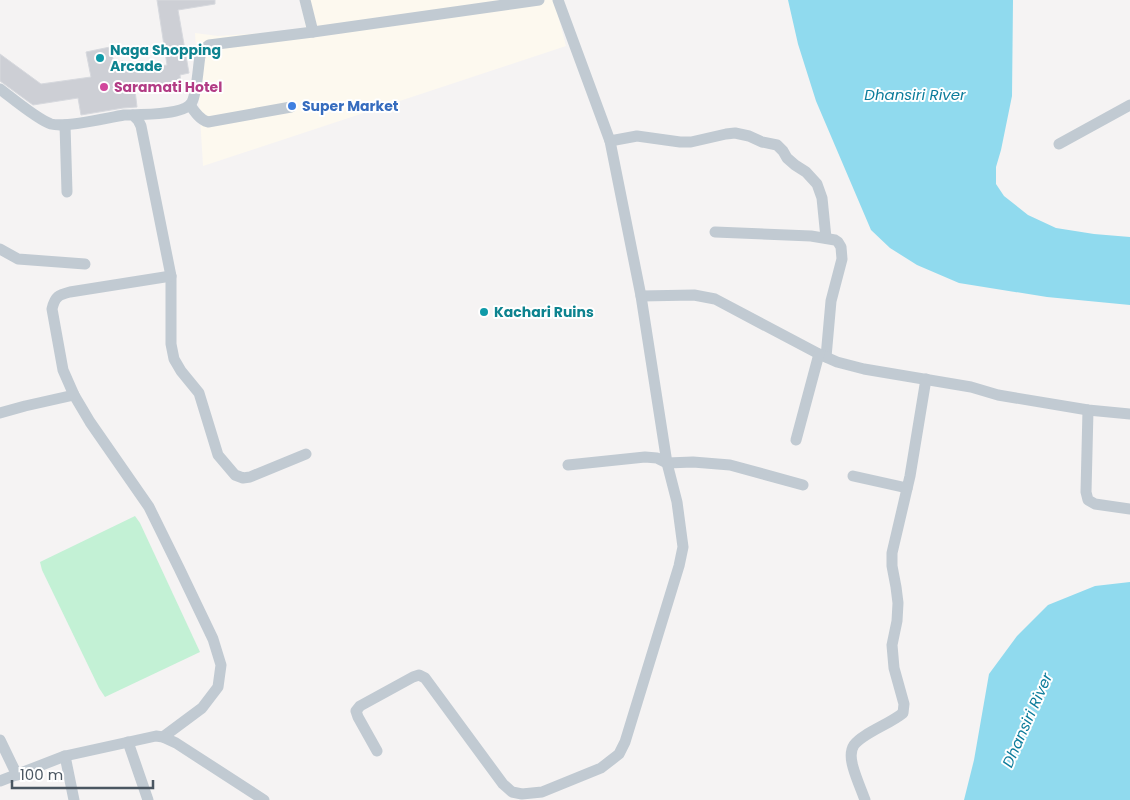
<svg xmlns="http://www.w3.org/2000/svg" width="1130" height="800" font-family="Poppins,sans-serif">
	<style>
		.commercial { fill: #fdf9ef }
		.green { fill: #c3f1d5 }
		.water { fill: #90daee }
		.building { fill: #cdcfd5; stroke: #d7d9de }
		.lines { fill: none; stroke-linecap: round; stroke-linejoin: round }
		.minor { stroke: #c1cad2; stroke-width: 11 }
		.culture-dot { fill: #0f9aa8; stroke: #fff; stroke-width: 2 }
		.hotel-dot { fill: #d1479c; stroke: #fff; stroke-width: 2 }
		.shop-dot { fill: #3f7fe0; stroke: #fff; stroke-width: 2 }
		.labels { text-anchor: middle; dominant-baseline: central; stroke-width: 4; stroke-linejoin: round; paint-order: stroke }
		.culture-label { font-size: 14px; font-weight: bold; fill: #0d838f; stroke: #fff; text-anchor: start }
		.hotel-label { font-size: 14px; font-weight: bold; fill: #b23c85; stroke: #fff; text-anchor: start }
		.shop-label { font-size: 14px; font-weight: bold; fill: #366cbe; stroke: #fff; text-anchor: start }
		.water-label { font-size: 15px; font-style: italic; fill: #0c7c9b; stroke: #fff }
	</style>
	<rect width="100%" height="100%" fill="#f5f3f3"/>
	<path class="commercial" d="M301,0h253l12,46 -363,120 -8,-133 23,3 88,-6z"/>
	<path class="green" d="M135,516l5,7 60,129 -95,45 -6,-9 -57,-118 -2,-8z"/>
	<g class="water">
		<path d="M788,0h225l-1,96 -11,54 -5,17v17l8,12 24,19 28,13 38,6 36,3v68l-83,-8 -88,-14 -42,-18 -27,-17 -19,-18 -55,-129 -18,-57z"/>
		<path d="M1130,582v218h-166l10,-40 15,-86 28,-38 31,-31 47,-19z"/>
	</g>
	<path class="building" d="M157,0h58v4l-37,6 11,63 -9,2 1,9 -46,6 2,17 -14,1 -42,7 -3,-17 -45,7 -33,-24v-27l41,30 50,-7 -5,-25 24,-5 4,16 9,-2 2,10 42,-6z"/>
	<g class="lines">
		<g class="minor">
			<path d="M305,0l8,32"/>
			<path d="M0,89c12,9 38,31 51,35 15,4 55,-6 73,-9h9l5,5 3,6 30,150v68l3,15 7,12 18,22 19,62 17,20 8,3 7,-1 56,-23"/>
			<path d="M190,105c4,6 10,15 18,17l83,-15"/>
			<path d="M133,115c14,-1 52,0 59,-13 5,-10 6,-34 8,-46l3,-6 6,-5 104,-13 226,-32"/>
			<path d="M65,125l2,67"/>
			<path d="M610,141l27,-5 43,6h11l35,-8 9,-1 14,3 13,6 15,3 6,6 4,7 8,7 11,7 11,12 5,14 4,40"/>
			<path d="M1059,144l71,-39"/>
			<path d="M715,232l96,4 24,4 3,2 3,5 1,12 -11,42 -5,56"/>
			<path d="M0,249l18,10 67,5"/>
			<path d="M641,296l53,-1 21,4 104,55 18,8 27,7 107,18 27,8 90,15 42,4"/>
			<path d="M1088,410l-2,82 2,8 7,4 35,5"/>
			<path d="M0,413l25,-7 49,-11"/>
			<path d="M796,440l23,-86"/>
			<path d="M568,465l77,-8 12,1 10,5 26,-1 37,3 73,20"/>
			<path d="M853,476l54,12"/>
			<path d="M163,737l39,-29 16,-21 3,-22 -8,-26 -34,-71 -30,-61 -59,-85 -16,-27 -11,-25 -11,-61c3,-13 7,-14 18,-17l101,-16"/>
			<path d="M0,740l17,35"/>
			<path d="M128,742l20,58"/>
			<path d="M377,751l-19,-34 -2,-6 4,-5 53,-29 6,-2 6,3 78,106 9,8 10,2 20,-2 59,-24 18,-14 6,-12 54,-176 4,-19 -6,-45 -10,-39 -26,-167 -31,-155 -52,-141"/>
			<path d="M65,756l9,44"/>
			<path d="M0,781l65,-25 91,-20 7,1 13,6 88,57"/>
			<path d="M865,800c-4,-11 -9,-22 -12,-33 -2,-7 -3,-16 1,-22 9,-12 36,-21 49,-32l1,-9 -10,-36 -2,-23 5,-24 1,-18 -2,-16 -4,-21v-13l18,-77 16,-97"/>
		</g>
	</g>
	<g class="culture-dot">
		<circle cx="100" cy="58" r="5"/>
		<circle cx="484" cy="312" r="5"/>
	</g>
	<circle class="hotel-dot" cx="104" cy="87" r="5"/>
	<circle class="shop-dot" cx="292" cy="106" r="5"/>
	<g class="labels">
		<g class="culture-label">
			<text x="110" y="50">Naga Shopping<tspan x="110" dy="16">Arcade</tspan></text>
			<text x="494" y="312">Kachari Ruins</text>
		</g>
		<g class="hotel-label">
			<text x="114" y="87">Saramati Hotel</text>
		</g>
		<g class="shop-label">
			<text x="302" y="106">Super Market</text>
		</g>
		<g class="water-label">
			<text x="915" y="94">Dhansiri River</text>
			<text transform="translate(1027 720) rotate(-66)">Dhansiri River</text>
		</g>
	</g>
	<path d="M12 780v8h141v-8" fill="none" stroke="#4a5661" stroke-width="2.5"/>
	<text x="20" y="780" font-size="15" fill="#4a5661" stroke="#ffffff" stroke-width="4" paint-order="stroke">100 m</text>
</svg>
